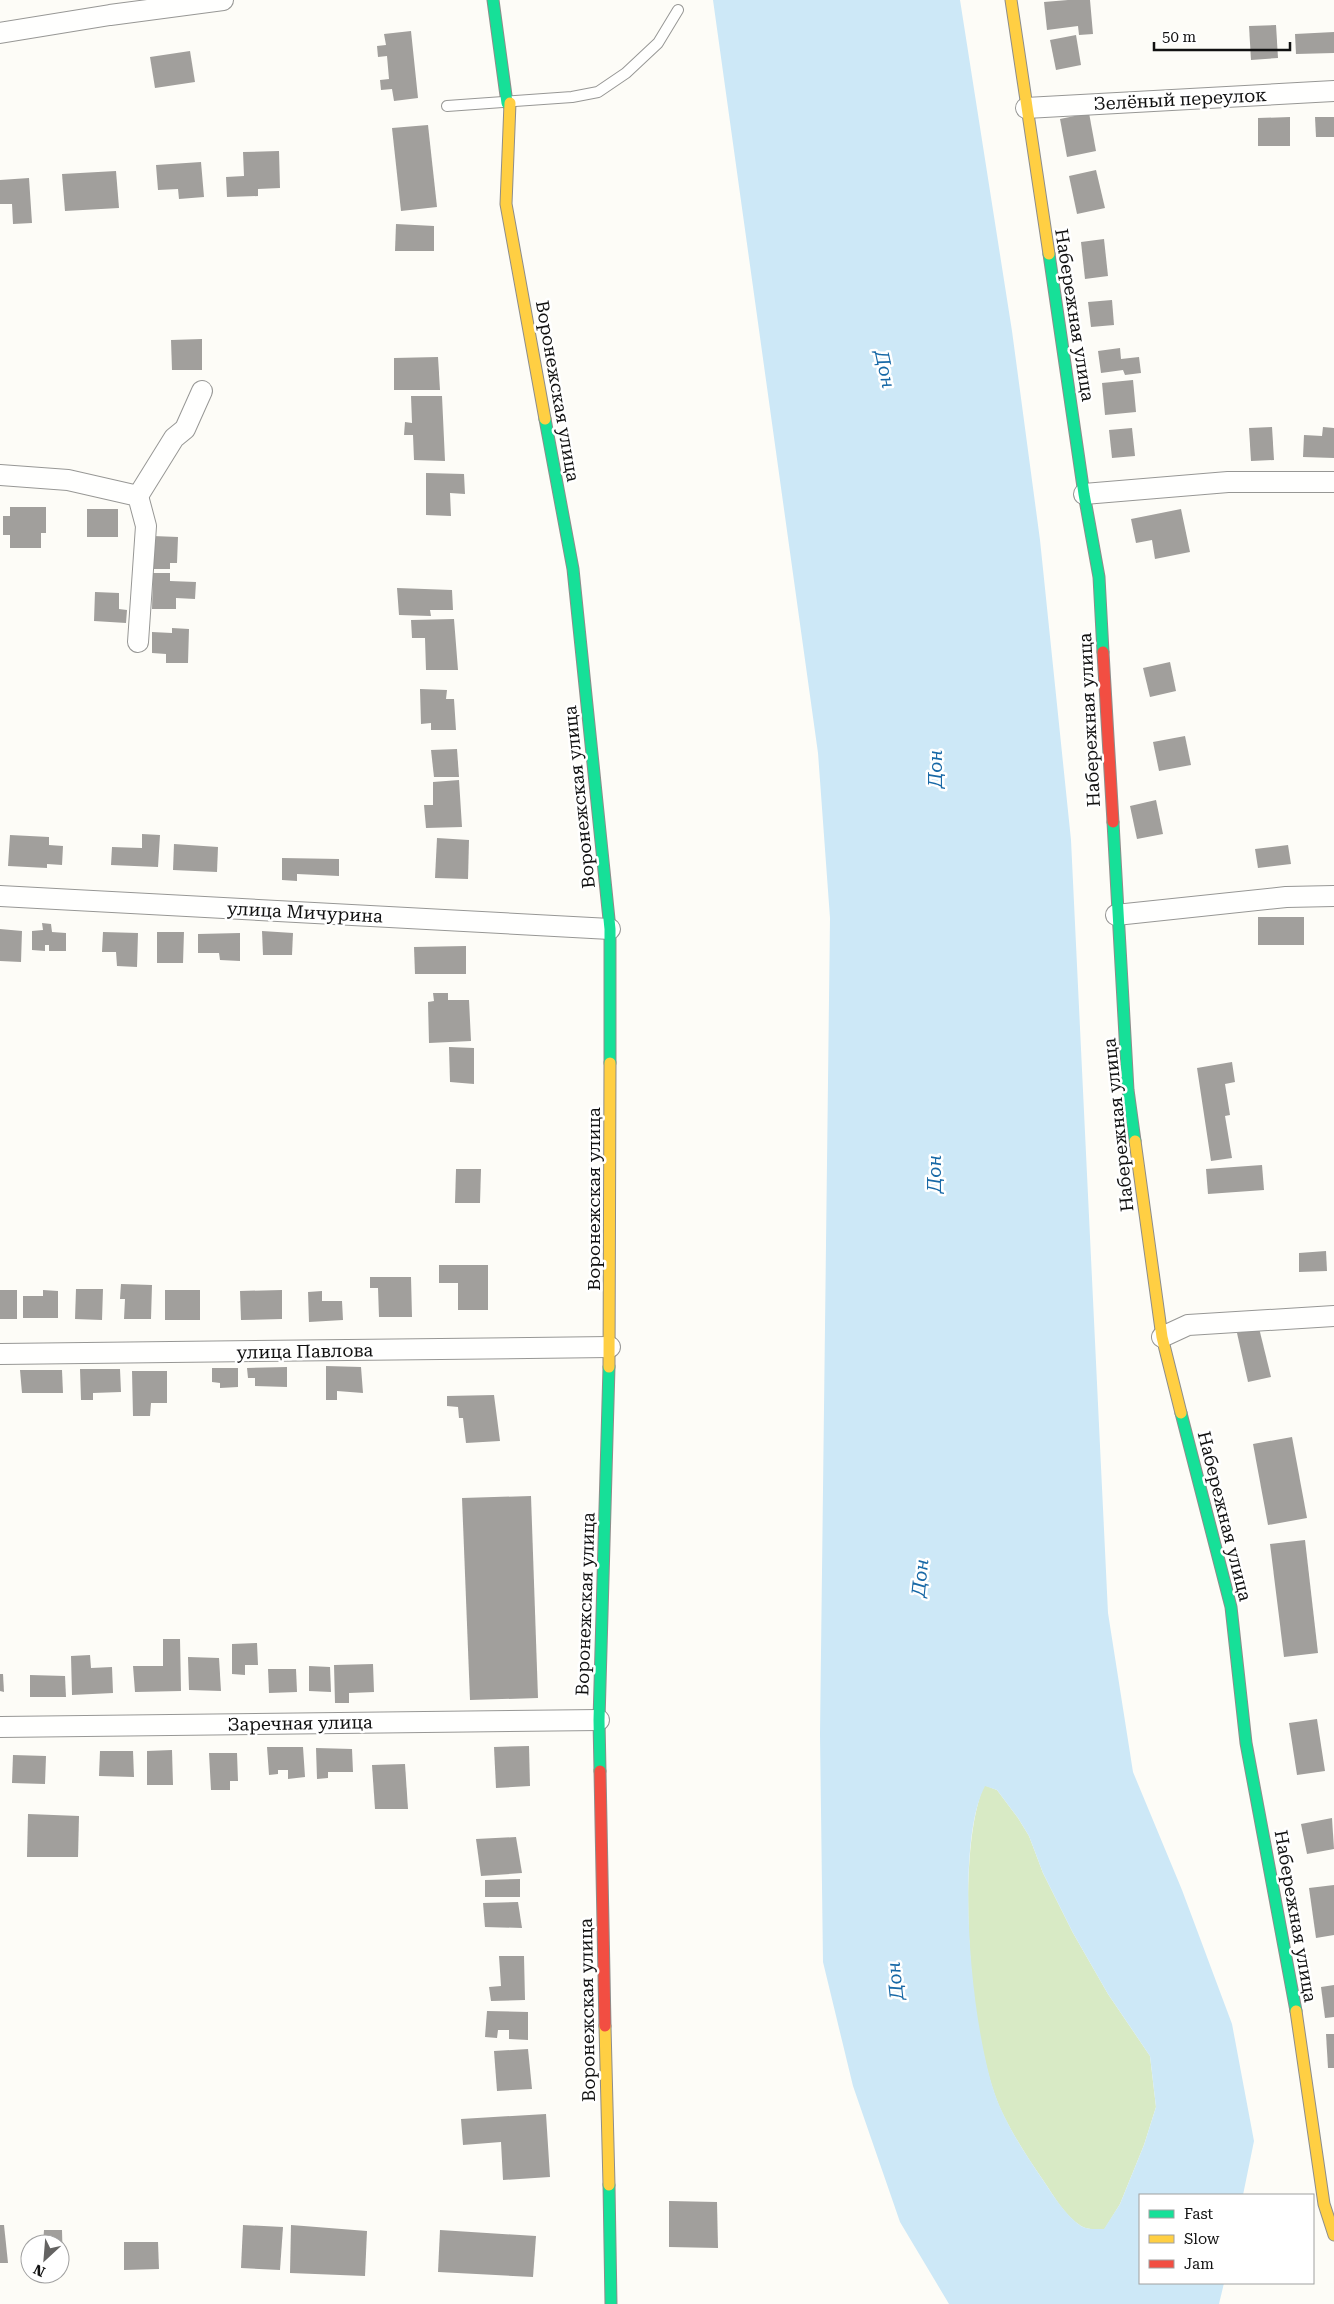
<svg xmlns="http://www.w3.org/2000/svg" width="1334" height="2304" font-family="'Roboto Serif',serif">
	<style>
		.forest { fill: #d8eac5 }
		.water { fill: #cde8f7; fill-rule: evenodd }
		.building { fill: #a19f9c }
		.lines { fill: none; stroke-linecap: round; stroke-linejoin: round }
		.lane-casing { stroke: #979795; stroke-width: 12 }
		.street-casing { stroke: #979795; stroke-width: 22 }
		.fast-casing { stroke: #8e8d8b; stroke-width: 13 }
		.slow-casing { stroke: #8e8d8b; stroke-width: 13 }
		.jam-casing { stroke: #8e8d8b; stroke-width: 13 }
		.lane { stroke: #fffffe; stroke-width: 10 }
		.street { stroke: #fffffe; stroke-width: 20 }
		.fast { stroke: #16e098; stroke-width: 11 }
		.slow { stroke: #ffcf43; stroke-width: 11 }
		.jam { stroke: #f24e42; stroke-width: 11 }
		.labels { text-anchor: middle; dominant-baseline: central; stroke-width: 5; stroke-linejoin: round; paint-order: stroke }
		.street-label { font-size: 18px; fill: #111; stroke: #fff }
		.water-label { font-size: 19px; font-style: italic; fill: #1768a6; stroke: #fff }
	</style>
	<rect width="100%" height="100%" fill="#fdfcf7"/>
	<path class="forest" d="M984,1785l13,5 21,28 11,18 14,37 30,60 35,61 42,62 6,51 -12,38 -24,59 -16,26c-7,-1 -17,0 -23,-4 -16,-10 -28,-31 -38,-46 -16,-23 -32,-48 -43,-72 -31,-70 -45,-253 -16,-323z"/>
	<path class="water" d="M713,0h247l52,331 28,209 31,300 37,773 25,159 49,118 50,134 22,117 -11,54h-103v88h84l-5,21h-270l-49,-82 -47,-136 -30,-124 -3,-227 10,-817 -12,-165zM985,1786l12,4 21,28 11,18 14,37 30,60 35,61 42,62 6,51 -12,38 -24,59 -16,25c-7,0 -17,1 -23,-3 -16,-11 -28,-31 -38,-46 -16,-23 -32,-48 -43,-73 -28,-62 -47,-261 -15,-321z"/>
	<g class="building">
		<path d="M1068,0h22l3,34 -14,1 -1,-9 -31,4 -3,-28z"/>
		<path d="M1276,25l2,33 -27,2 -2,-34z"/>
		<path d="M411,31l7,67 -24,3 -2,-12 -11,1 -1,-10 9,-1 -2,-23 -9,1 -1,-11 9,-1 -2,-11z"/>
		<path d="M1334,32v21l-38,1 -1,-20z"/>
		<path d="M1076,35l5,30 -25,5 -6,-30z"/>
		<path d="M190,51l5,31 -40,6 -5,-31z"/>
		<path d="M1089,113l7,38 -29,6 -7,-38z"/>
		<path d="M1290,117v29h-32v-28z"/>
		<path d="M1315,117h19v20h-18z"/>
		<path d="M428,125l9,82 -36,4 -9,-83z"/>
		<path d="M279,151l1,37 -22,1v7l-31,1 -1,-20 18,-1 -1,-24z"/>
		<path d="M201,162l3,35 -25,2 -1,-10 -20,1 -2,-25z"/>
		<path d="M1096,170l9,38 -28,6 -8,-38z"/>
		<path d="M116,171l3,37 -54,3 -3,-37z"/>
		<path d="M29,178l3,45 -19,1 -1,-20h-12v-24z"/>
		<path d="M396,224l38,2v25h-39z"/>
		<path d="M1104,239l4,37 -23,3 -4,-37z"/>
		<path d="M1112,300l2,25 -23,2 -3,-25z"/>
		<path d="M202,339v31h-30l-1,-30z"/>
		<path d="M1120,348l1,11 18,-2 2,16 -16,2 -2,-5 -22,3 -3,-22z"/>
		<path d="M438,357l2,33h-46v-32z"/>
		<path d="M1133,380l3,32 -31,3 -3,-32z"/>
		<path d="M411,396h31l3,65 -31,-1 -1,-25h-9l1,-13 7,1z"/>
		<path d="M1272,427l2,33 -23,1 -2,-33z"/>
		<path d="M1323,427l11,1v30l-31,-1 1,-22 18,1z"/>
		<path d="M1132,428l3,28 -23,2 -3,-28z"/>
		<path d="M426,473l38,1 1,20 -15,-1 1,23 -25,-1z"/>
		<path d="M10,507h36v26h-5v15h-31v-13h-7v-19h7z"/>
		<rect x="87" y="509" width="31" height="28"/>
		<path d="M1181,509l9,43 -35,7 -3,-19 -16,3 -5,-24z"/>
		<path d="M153,536l25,1 -1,26h-7v6h-18z"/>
		<path d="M153,573h17v8l26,1 -1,17 -19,-1v11h-24z"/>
		<path d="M397,588l55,2 1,20h-23l1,6 -32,-1z"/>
		<path d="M95,592l24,1v16l8,1 -1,13 -32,-2z"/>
		<path d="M454,619l4,51h-32l-1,-32h-13l-1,-18z"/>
		<path d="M172,628l17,1 -1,34h-22v-9l-14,-1v-21l20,1z"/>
		<path d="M1170,662l6,29 -26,6 -7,-29z"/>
		<path d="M420,689l27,1 -1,9h8l2,31h-25v-7l-10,1z"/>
		<path d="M1185,736l6,29 -32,6 -6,-29z"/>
		<path d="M457,749l2,28h-25l-3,-27z"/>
		<path d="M459,780l3,47 -36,1 -2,-23h9v-23z"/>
		<path d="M1156,800l7,34 -26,5 -7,-33z"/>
		<path d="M142,834l18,1 -2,32 -47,-2 1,-18 30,1z"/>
		<path d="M10,835l39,2v8l14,1 -1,19 -15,-1v4l-39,-2z"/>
		<path d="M437,838l32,2 -1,39 -33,-1z"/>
		<path d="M174,844l44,3 -1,25 -44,-2z"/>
		<path d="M1288,845l3,19 -33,4 -3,-19z"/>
		<path d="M282,858l57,1v17l-42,-2v7l-15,-1z"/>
		<rect x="1258" y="917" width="46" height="28"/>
		<path d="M42,923l9,1 1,8 14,1v18h-17v-6h-4v6l-13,-1v-19l11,-1z"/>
		<path d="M0,929l22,2 -1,31 -21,-1z"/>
		<path d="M262,931l31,2 -1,22h-29z"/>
		<path d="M103,932l35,1 -1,34 -20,-1 -1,-14h-14z"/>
		<path d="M157,932h27l-1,31h-26z"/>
		<path d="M240,933v28l-20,-1 -1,-7h-21v-19z"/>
		<path d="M466,946v28h-51l-1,-27z"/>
		<path d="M433,993h15v7h21l2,41 -42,2 -1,-41 6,-1z"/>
		<path d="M449,1047l25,1v36l-24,-2z"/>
		<path d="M1232,1062l3,20 -10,2 5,31 -5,1 7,42 -21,3 -14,-93z"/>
		<path d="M1262,1165l2,25 -56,4 -2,-25z"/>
		<path d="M456,1169h25l-1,34h-25z"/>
		<path d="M1326,1251l1,20 -28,1v-19z"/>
		<path d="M439,1265h49v45h-30v-27h-19z"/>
		<path d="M370,1277h41l1,40h-33l-1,-29h-8z"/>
		<path d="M121,1284l31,1 -1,34h-27l1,-20h-5z"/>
		<path d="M76,1289h27l-1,31 -27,-1z"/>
		<rect x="0" y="1290" width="17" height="29"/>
		<path d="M43,1290l15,1v27h-35v-22h20z"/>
		<rect x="165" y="1290" width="35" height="30"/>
		<path d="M282,1290v29l-41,1 -1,-29z"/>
		<path d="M322,1291v10h20l1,19 -34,2 -1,-30z"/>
		<path d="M1259,1328l12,49 -23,5 -11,-49z"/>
		<path d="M326,1366l35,1 2,26 -26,-2v9h-11z"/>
		<path d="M287,1367v20l-32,-1v-8h-7l-1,-10z"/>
		<path d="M212,1368h26v19l-18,1v-5l-8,-1z"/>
		<path d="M80,1369h40l1,23 -28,1v7h-12z"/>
		<path d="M20,1370h42l1,23h-41z"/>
		<path d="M132,1371h35v32h-16l-1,13h-17z"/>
		<path d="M494,1395l6,46 -34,2 -3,-25h-4l-1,-11 -11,-1v-10z"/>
		<path d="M1292,1437l15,81 -39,7 -15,-81z"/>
		<path d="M531,1496l7,202 -68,2 -8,-202z"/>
		<path d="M1305,1540l13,113 -34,4 -14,-113z"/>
		<path d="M163,1639h17l1,52 -46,1 -2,-26h30z"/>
		<path d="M257,1643l1,22h-13v10l-13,-1v-30z"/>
		<path d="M90,1655l1,13 21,-1 1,26 -41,2 -1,-39z"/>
		<path d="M188,1657l31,1 2,33 -32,-1z"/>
		<path d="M373,1664l1,28 -25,1v10h-14l-1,-38z"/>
		<path d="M309,1666l21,1 1,25 -22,-1z"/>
		<path d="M268,1669h28l1,23 -28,1z"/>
		<path d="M0,1674h3l1,18 -4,-1z"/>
		<path d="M30,1675l35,1 1,21h-36z"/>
		<path d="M1317,1719l8,52 -28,4 -8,-52z"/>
		<path d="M529,1746l1,40 -34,2 -2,-41z"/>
		<path d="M267,1747h36l2,30 -17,2v-9h-10v4l-9,1z"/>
		<path d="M316,1748l36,1 1,23h-25v6l-11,1z"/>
		<path d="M172,1750l1,35h-26v-34z"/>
		<path d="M100,1751h33l1,26 -35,-1z"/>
		<path d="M209,1753h28l1,28h-8v9h-19z"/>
		<path d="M13,1755l33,1 -1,28 -33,-1z"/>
		<path d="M405,1764l3,45h-33l-3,-44z"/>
		<path d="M28,1814l51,2 -1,41h-51z"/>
		<path d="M1332,1818l2,31 -27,5 -6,-30z"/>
		<path d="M516,1837l6,36 -41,3 -5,-37z"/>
		<path d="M520,1879v18h-35v-17z"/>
		<path d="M1334,1885v50l-18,3 -7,-50z"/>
		<path d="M518,1902l4,26 -37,-1 -2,-24z"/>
		<path d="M499,1956h25l1,44 -34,1 -2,-14 12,-1z"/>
		<path d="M1334,1985v32l-9,1 -4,-31z"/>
		<path d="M487,2011l41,1v28l-19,-1v-9h-11l-1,8 -12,-1z"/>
		<path d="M1326,2034h8v34h-6z"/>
		<path d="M528,2049l4,40 -35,2 -3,-40z"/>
		<path d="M546,2114l4,63 -47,3 -2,-38 -38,3 -2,-26z"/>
		<path d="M669,2201l48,1 1,46 -49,-1z"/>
		<path d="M0,2225h4l4,38h-8z"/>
		<path d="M243,2225l40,2 -3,43 -39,-2z"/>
		<path d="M291,2225l76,6 -2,45 -75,-3z"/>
		<path d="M44,2230h18l1,37h-3v-23h-17z"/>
		<path d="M440,2230l96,6 -3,41 -95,-5z"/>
		<path d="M124,2242h34l1,27 -35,1z"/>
	</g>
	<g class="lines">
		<defs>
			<path id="lane" d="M447,106l125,-9 26,-5 28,-19 32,-30 20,-33"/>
			<g id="street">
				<path d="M0,33l110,-18 113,-15"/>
				<path d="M1026,108l308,-17"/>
				<path d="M0,475l68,5 70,16 8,30 -8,116"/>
				<path d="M1084,494l144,-12h106"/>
				<path d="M138,496l36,-58 11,-9 17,-38"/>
				<path d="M0,896l610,33"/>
				<path d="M1116,915l170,-18 48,-1"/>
				<path d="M1162,1337l26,-12 146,-9"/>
				<path d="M0,1354l610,-7"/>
				<path d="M0,1727l599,-7"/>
			</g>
			<g id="fast">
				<path d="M493,0l14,103"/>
				<path d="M1049,254l35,240 15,83 4,75"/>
				<path d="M545,419l28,150 37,360v134"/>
				<path d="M1113,822l15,268 7,51"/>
				<path d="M1181,1413l50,194 15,136 50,268"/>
				<path d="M600,1771l-1,-51 10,-353"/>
				<path d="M609,2185l2,119"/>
			</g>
			<g id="slow">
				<path d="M1011,0l38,254"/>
				<path d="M510,103l-4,101 39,215"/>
				<path d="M1135,1141l27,196 19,76"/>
				<path d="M609,1367l1,-304"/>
				<path d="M1296,2011l28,193 10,31"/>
				<path d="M605,2026l4,159"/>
			</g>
			<g id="jam">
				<path d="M1103,652l10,170"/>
				<path d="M600,1771l5,255"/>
			</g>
		</defs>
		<use href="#lane" class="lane-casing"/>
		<use href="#street" class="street-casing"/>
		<use href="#fast" class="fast-casing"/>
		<use href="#slow" class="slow-casing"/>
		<use href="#jam" class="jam-casing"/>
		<use href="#lane" class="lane"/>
		<use href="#street" class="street"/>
		<use href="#fast" class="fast"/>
		<use href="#slow" class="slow"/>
		<use href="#jam" class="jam"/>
	</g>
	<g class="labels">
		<g class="street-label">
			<text transform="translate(1180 99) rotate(-3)">Зелёный переулок</text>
			<text transform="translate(1075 315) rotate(81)">Набережная улица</text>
			<text transform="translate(558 391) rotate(80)">Воронежская улица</text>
			<text transform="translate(1089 720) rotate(-93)">Набережная улица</text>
			<text transform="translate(579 797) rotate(-96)">Воронежская улица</text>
			<text transform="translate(305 912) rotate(3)">улица Мичурина</text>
			<text transform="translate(1118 1125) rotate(-96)">Набережная улица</text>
			<text transform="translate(593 1199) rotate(-90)">Воронежская улица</text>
			<text transform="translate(305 1351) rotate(-1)">улица Павлова</text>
			<text transform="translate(1225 1516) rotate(76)">Набережная улица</text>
			<text transform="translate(585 1604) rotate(-88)">Воронежская улица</text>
			<text transform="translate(300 1723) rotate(-1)">Заречная улица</text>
			<text transform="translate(1296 1916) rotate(80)">Набережная улица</text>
			<text transform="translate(587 2010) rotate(-91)">Воронежская улица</text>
		</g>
		<g class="water-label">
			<text transform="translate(885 369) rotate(78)">Дон</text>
			<text transform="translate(935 769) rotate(-90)">Дон</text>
			<text transform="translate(934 1174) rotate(-90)">Дон</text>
			<text transform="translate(920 1578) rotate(-84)">Дон</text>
			<text transform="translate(895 1981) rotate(-96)">Дон</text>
		</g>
	</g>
	<rect x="1139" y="2194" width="175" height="90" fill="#ffffff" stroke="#a0a0a0"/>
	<rect x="1149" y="2210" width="25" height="8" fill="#16e098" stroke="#a0a0a0"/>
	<text x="1184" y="2219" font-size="15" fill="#111111">Fast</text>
	<rect x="1149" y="2235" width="25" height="8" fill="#ffcf43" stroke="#a0a0a0"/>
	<text x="1184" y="2244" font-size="15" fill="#111111">Slow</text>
	<rect x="1149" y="2260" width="25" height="8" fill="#f24e42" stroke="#a0a0a0"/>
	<text x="1184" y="2269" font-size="15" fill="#111111">Jam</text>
	<g transform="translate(45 2259) rotate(206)"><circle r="24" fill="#ffffff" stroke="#a0a0a0"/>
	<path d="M0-4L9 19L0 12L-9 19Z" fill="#646362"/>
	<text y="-8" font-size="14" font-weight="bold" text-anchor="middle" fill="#111111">N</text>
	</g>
	<path d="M1154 42v8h136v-8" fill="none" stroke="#111111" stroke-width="2.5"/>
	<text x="1162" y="42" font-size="15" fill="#111111" stroke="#ffffff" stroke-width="4" paint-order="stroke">50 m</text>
</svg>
